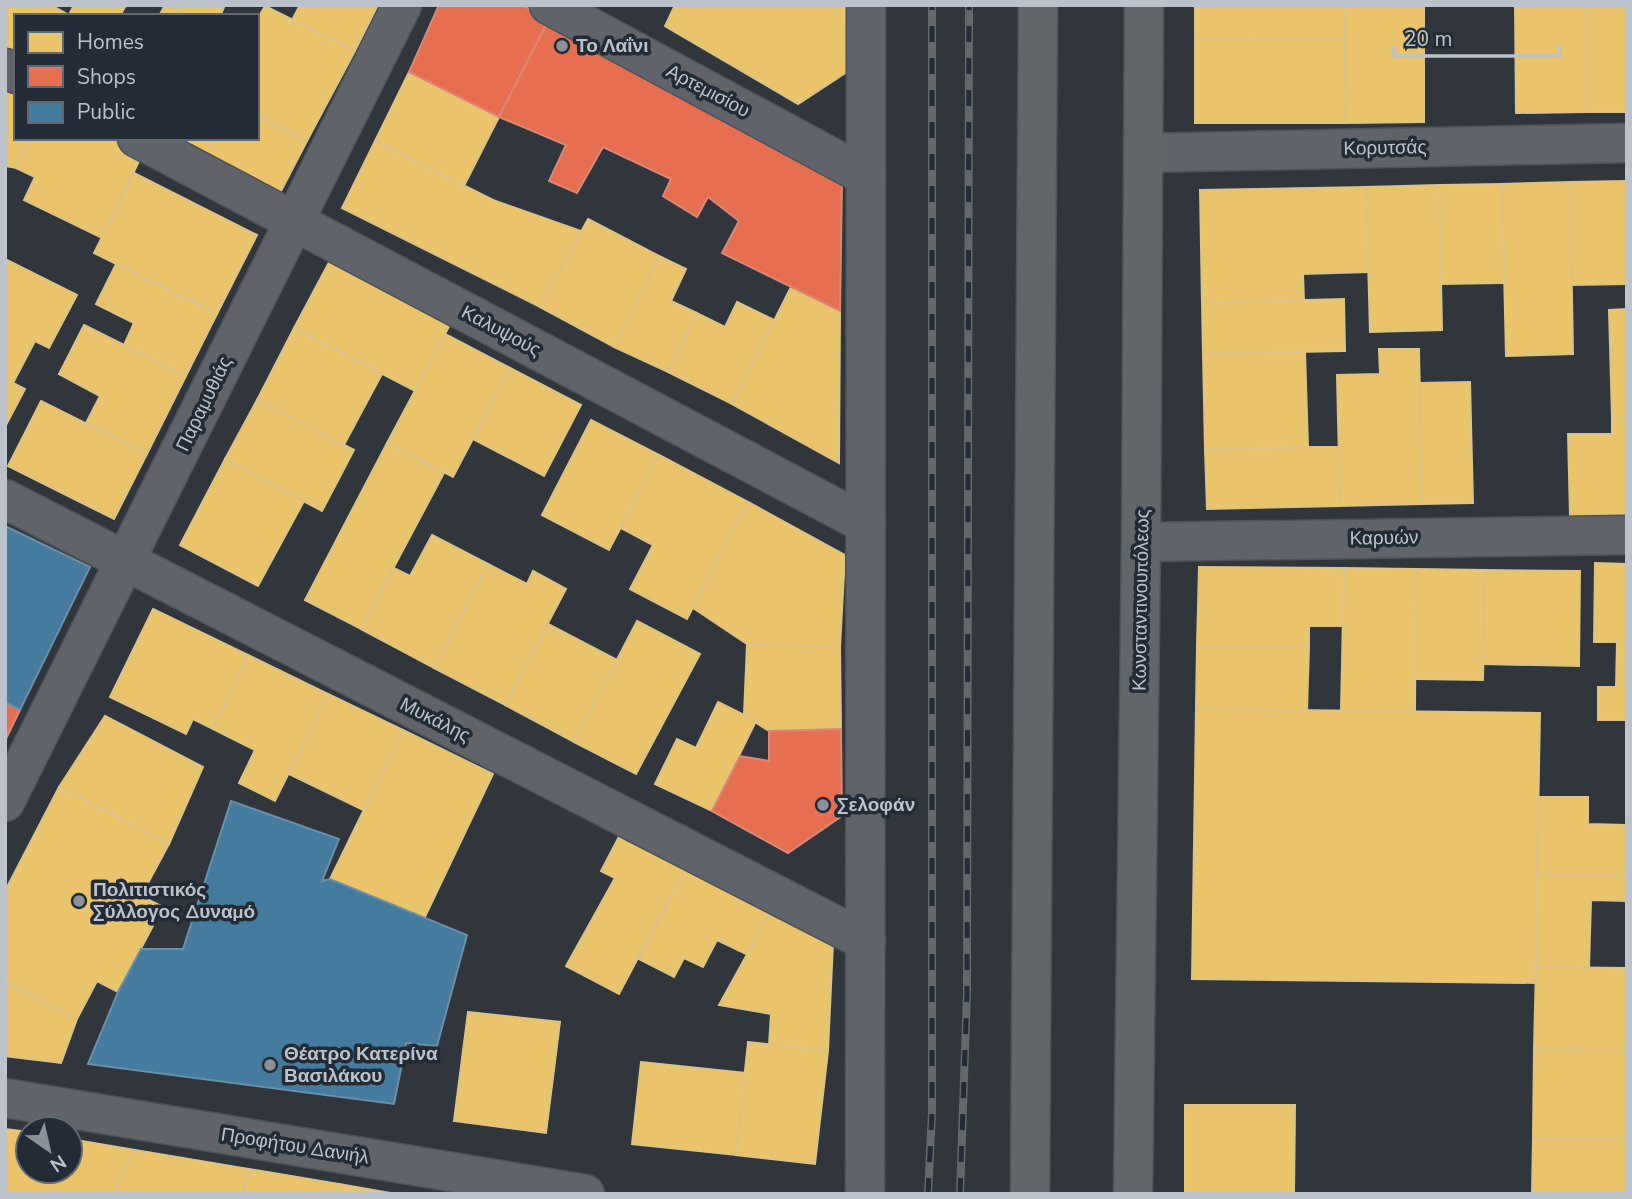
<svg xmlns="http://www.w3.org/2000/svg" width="1632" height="1199" font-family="'Nunito Sans',sans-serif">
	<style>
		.homes { fill: #e9c46a; stroke: #dbc387; stroke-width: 2 }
		.shops { fill: #e76f51; stroke: #da8876; stroke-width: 2 }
		.public { fill: #457b9d; stroke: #6890ab; stroke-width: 2 }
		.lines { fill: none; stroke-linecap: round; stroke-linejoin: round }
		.minor-casing { stroke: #4e5256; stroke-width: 41 }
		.major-casing { stroke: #4d5258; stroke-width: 41 }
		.minor { stroke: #60646a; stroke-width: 38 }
		.major { stroke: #61666b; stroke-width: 38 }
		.rail-casing { stroke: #63686d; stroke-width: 8 }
		.rail { stroke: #232c36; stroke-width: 5; stroke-dasharray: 16; stroke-linecap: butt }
		.poi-dot { fill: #8a9199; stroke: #232c36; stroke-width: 2.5 }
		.labels { text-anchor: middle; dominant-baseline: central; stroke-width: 7; stroke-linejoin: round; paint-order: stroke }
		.poi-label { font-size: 19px; font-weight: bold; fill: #bbc2cb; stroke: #232c36; text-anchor: start }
		.street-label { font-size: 19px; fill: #bbc2cb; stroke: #232c36 }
	</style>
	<rect width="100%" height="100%" fill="#30363c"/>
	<g class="homes">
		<path d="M5,5h32l-6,11h-15v30l-5,10 -6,-3z"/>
		<path d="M37,5h14l18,10 5,-10h52l-6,11h-89z"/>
		<path d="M165,5h4l20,11h-30z"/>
		<path d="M169,5h56l-5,11h-31z"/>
		<path d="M300,5h78l-23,46 -63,-31z"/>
		<path d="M675,5h172l3,65 -52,34 -133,-78z"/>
		<path d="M1195,5h150v33l-150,1z"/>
		<path d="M1345,5h79v117l-78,1z"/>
		<path d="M1515,5h71l1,107 -71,1z"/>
		<path d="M1586,5h41v107h-40z"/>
		<path d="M265,6l90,45 -48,90 -50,-25v-96z"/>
		<path d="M1345,38l1,85h-151v-84z"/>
		<path d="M409,72l90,45 -35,69 -89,-45z"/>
		<path d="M5,84l11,6v48h15l-15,30 -11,-2z"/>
		<path d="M257,116l50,25 -28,54 -73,-37 10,-20h41z"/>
		<path d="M31,138h81l31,15 -41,85 -78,-38 11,-23 -19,-9z"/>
		<path d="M168,138h48l-10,20z"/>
		<path d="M375,141l118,59 88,31 -41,76 -198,-99z"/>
		<path d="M134,173l123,62 -40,79 -123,-61z"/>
		<path d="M1627,181v103l-56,1 -1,-103z"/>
		<path d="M1570,182l3,172 -67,2 -4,-172z"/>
		<path d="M1502,184l2,99 -64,1 -1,-99z"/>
		<path d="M1439,185l3,145 -72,2 -4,-145z"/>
		<path d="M1366,187l2,85 -65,2 1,27 -102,2 -2,-113z"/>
		<path d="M588,219l71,37 -45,91 -74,-40z"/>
		<path d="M334,253l120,64 -39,74 -121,-63z"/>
		<path d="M659,256l27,13 -15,32 26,12 -29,59 -54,-25z"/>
		<path d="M5,259l72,36 -28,53 -14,-7 -22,42 12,6 -20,38z"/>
		<path d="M116,264l101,50 -31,62 -62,-31 10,-22 -38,-19z"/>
		<path d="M791,287l49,24 -1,152 -107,-59z"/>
		<path d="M1344,299l1,52 -142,3 -1,-51z"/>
		<path d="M737,302l37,18 -42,84 -64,-32 29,-59 28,14z"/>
		<path d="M1627,309v109h-15l-3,-108z"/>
		<path d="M84,325l102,51 -39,78 -61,-31 14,-27 -41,-22z"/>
		<path d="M294,328l88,46 -38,71 -87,-45z"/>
		<path d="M445,334l65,34 -57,109 -66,-34z"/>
		<path d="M1379,349h40l3,155 -82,2 -3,-131 43,-1z"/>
		<path d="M1305,352l3,95 -103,3 -2,-96z"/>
		<path d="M510,368l71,37 -37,71 -71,-37z"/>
		<path d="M1470,382l3,121 -51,1 -2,-121z"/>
		<path d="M257,400l97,50 -32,61 -97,-52z"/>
		<path d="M41,401l106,53 -33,65 -106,-53z"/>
		<path d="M1612,418h15v96l-57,2 -2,-82h44z"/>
		<path d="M591,420l68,35 -50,95 -67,-35z"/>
		<path d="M387,443l57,30 -83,156 -56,-29z"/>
		<path d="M1308,447h30l2,59 -133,3 -2,-59z"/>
		<path d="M659,455l89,47 -61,117 -57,-30 23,-44 -32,-17z"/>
		<path d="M225,459l79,42 -46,85 -78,-41z"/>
		<path d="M748,502l97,53 -5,92 -93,-3 -54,-36z"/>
		<path d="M432,535l56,29 -54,104 -73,-39 33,-61 16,8z"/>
		<path d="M1595,563l32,1v78h-33z"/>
		<path d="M488,564l39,20 6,-13 33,18 -61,116 -71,-37z"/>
		<path d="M1199,567l145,1 -1,58h-34v21l-112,-1z"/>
		<path d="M1344,568l72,1 -1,143 -74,-1z"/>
		<path d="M1416,569l69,1 -2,110 -68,-1z"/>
		<path d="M1485,570l95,1 -1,95 -96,-2z"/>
		<path d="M153,609l95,46 -35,74 -20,-10 -7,15 -76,-37z"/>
		<path d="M637,621l63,33 -64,120 -62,-32z"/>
		<path d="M548,624l69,36 -43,82 -69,-37z"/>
		<path d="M1617,642h10v78h-29v-33h18z"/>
		<path d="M747,644l93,3 1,82 -72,2 -25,-16z"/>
		<path d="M1197,646l112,1 -2,64 -111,-2z"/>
		<path d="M248,655l80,39 -53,107 -36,-18 16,-33 -42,-21z"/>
		<path d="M328,694l75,36 -40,80 -74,-36z"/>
		<path d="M718,702l38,19 -44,90 -57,-27 22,-45 19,9z"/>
		<path d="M1196,709l344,4 -5,270 -343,-4z"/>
		<path d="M105,716l98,51 -34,77 -110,-57z"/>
		<path d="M403,730l90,44 -69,145 -94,-40z"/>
		<path d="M59,787l110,57 -28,52 22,11 -45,85 -21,-11 -20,38 -72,-37v-91z"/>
		<path d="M1539,797h49v27l39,1v50l-90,-1z"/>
		<path d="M621,833l64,36 -66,125 -53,-28 49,-88 -14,-7z"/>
		<path d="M685,869l85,44 -22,42 -31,-15 -14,27 -19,-9 -10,19 -35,-18z"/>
		<path d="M1537,874l90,1v26l-36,-1 -2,68 -53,-1z"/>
		<path d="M770,913l63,30 -5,108 -59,-6 2,-31 -52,-9z"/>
		<path d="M1536,967l91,1v82l-93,-1z"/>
		<path d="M5,982l72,37 -16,44 -56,-7z"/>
		<path d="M468,1012l92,10 -14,111 -92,-12z"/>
		<path d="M748,1042l80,9 -13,113 -79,-9z"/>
		<path d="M1534,1049l93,1v89l-94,-1z"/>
		<path d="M641,1062l104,11 -9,82 -104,-11z"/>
		<path d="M1185,1105h110l-1,89h-109z"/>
		<path d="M5,1129l23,3v39h42v-32l65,11 -22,44h-108z"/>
		<path d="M1533,1138l94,1v55h-95z"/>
		<path d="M135,1150l114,19 -6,25h-130z"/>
		<path d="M249,1169l90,15 -3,10h-93z"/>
		<path d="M339,1184l57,10h-60z"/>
	</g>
	<g class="shops">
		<path d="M439,5h83l27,14 -50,98 -90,-45z"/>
		<path d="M549,19l293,162 -2,130 -118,-58 17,-32 -31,-24 -11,20 -34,-21 8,-17 -68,-32 -26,46 -28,-12 17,-36 -67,-28z"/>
		<path d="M5,702l15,8 -15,31z"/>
		<path d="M841,729l1,87 -54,37 -76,-42 28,-55 29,5v-30z"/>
	</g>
	<g class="public">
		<path d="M5,526l85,41 -70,143 -15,-8z"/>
		<path d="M231,801l108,38 -17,42 8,-2 137,56 -30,111 -31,-3 -12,61 -306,-40 30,-72 23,-43h42z"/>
	</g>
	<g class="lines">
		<defs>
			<g id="minor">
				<path d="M549,5l317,171"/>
				<path d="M5,68l11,6"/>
				<path d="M137,138l729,386"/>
				<path d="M1143,153l484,-10"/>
				<path d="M5,499l861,442"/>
				<path d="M1141,542l486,-7"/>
				<path d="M5,802l397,-797"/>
				<path d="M5,1098l580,96"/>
				<path d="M865,1194l1,-1189"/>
			</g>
			<g id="major">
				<path d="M1030,1194l8,-1189"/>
				<path d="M1133,1194l8,-652 3,-537"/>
			</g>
		</defs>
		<use href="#minor" class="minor-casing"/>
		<use href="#major" class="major-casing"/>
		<use href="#minor" class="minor"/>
		<use href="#major" class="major"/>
		<defs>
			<g id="rail">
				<path d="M928,1194l4,-81v-1108"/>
				<path d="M960,1194l7,-201 2,-988"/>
			</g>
		</defs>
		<use href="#rail" class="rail-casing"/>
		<use href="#rail" class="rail"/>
	</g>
	<g class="poi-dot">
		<circle cx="562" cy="46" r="7"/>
		<circle cx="823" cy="805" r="7"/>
		<circle cx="79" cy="901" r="7"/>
		<circle cx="270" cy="1065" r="7"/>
	</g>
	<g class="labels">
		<g class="poi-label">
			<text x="576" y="46">Το Λαΐνι</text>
			<text x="837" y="805">Σελοφάν</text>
			<text x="93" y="890">Πολιτιστικός<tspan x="93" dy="22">Σύλλογος Δυναμό</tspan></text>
			<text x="284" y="1054">Θέατρο Κατερίνα<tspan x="284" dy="22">Βασιλάκου</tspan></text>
		</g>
		<g class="street-label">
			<text transform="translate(708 91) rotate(28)">Αρτεμισίου</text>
			<text transform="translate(1385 148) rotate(-1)">Κορυτσάς</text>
			<text transform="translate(501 331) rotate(28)">Καλυψούς</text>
			<text transform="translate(204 404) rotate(-64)">Παραμυθιάς</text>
			<text transform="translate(1384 538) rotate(-1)">Καρυών</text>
			<text transform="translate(1141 600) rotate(-89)">Κωνσταντινουπόλεως</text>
			<text transform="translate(435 720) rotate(27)">Μυκάλης</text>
			<text transform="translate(295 1146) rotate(9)">Προφήτου Δανιήλ</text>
		</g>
	</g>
	<rect width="1632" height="1199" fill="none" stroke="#bbc2cb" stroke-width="14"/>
	<rect x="14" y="14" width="245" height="126" fill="#232c36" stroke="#606872" stroke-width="2"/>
	<rect x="28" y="32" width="35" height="21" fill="#e9c46a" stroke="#606872" stroke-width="2"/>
	<text x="77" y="49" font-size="21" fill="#bbc2cb">Homes</text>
	<rect x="28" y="66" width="35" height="21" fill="#e76f51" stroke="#606872" stroke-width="2"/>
	<text x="77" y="84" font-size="21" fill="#bbc2cb">Shops</text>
	<rect x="28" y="102" width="35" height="21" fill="#457b9d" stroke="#606872" stroke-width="2"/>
	<text x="77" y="119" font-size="21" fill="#bbc2cb">Public</text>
	<g transform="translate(49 1150) rotate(146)"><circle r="33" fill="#232c36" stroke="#606872" stroke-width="2"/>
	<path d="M0-5L12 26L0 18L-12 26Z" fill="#8a9199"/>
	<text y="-10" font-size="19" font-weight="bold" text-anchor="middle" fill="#bbc2cb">N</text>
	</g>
	<path d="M1394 46v10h166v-10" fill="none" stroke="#bbc2cb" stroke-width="3.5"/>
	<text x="1404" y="46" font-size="21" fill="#bbc2cb" stroke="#232c36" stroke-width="5" paint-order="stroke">20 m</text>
</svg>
